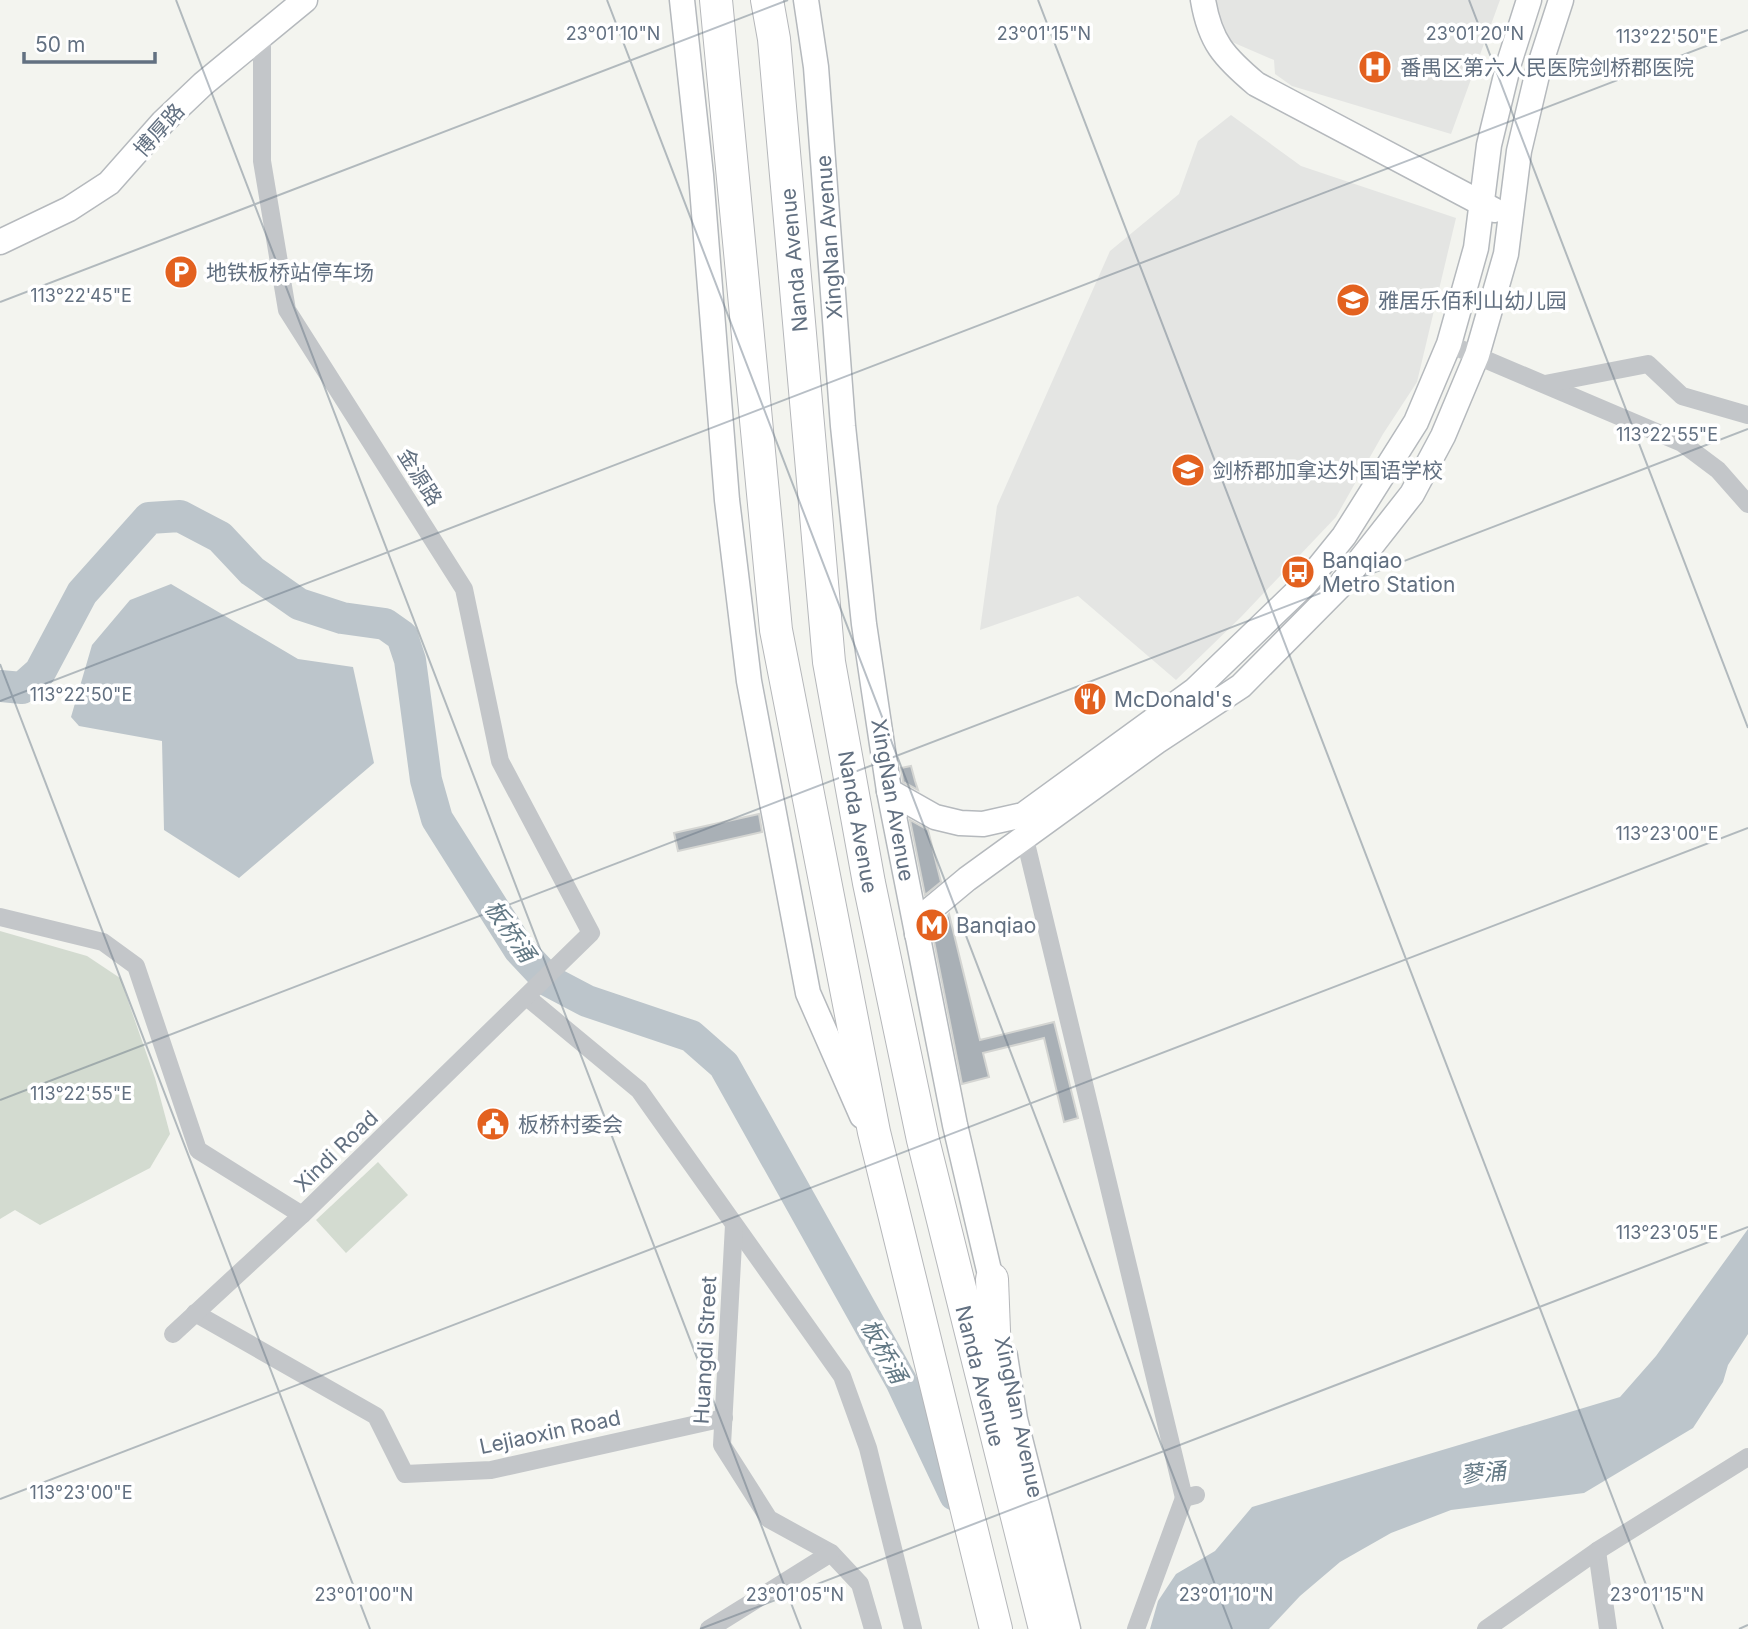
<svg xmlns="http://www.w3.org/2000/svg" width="1748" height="1629" font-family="Inter,'Noto Sans SC',sans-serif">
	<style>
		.built { fill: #e4e5e3 }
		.green { fill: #d3dbd0 }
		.water { fill: #bcc5cb }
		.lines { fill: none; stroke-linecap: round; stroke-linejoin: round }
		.river { stroke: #bcc5cb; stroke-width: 32 }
		.building { fill: #a9b0b6; stroke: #d4d5d2; stroke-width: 2 }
		.secondary-casing { stroke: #b5b9bd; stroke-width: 27 }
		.highway-casing { stroke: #b5b7ba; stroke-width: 34 }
		.street { stroke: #c3c6c9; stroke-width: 18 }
		.secondary { stroke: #fff; stroke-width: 24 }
		.highway { stroke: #fff; stroke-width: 32 }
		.ticks { fill: none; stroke: #627081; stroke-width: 2; stroke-opacity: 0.45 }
		.labels { text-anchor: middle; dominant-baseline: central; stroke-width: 7; stroke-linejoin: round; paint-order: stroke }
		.poi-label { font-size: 21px; fill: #627081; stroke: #fff; text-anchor: start }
		.street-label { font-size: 21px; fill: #627081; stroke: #fff }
		.water-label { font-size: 23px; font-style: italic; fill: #637985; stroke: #fff }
		.ticks-label { font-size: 18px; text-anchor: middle; fill: #627081; stroke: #fff; stroke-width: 7; stroke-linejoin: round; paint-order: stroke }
	</style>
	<rect width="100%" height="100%" fill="#f3f4ef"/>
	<g class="built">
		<path d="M1213,0h287l-49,134 -159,-48 -17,-12 -1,-14 -42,-18 -16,-28z"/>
		<path d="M1231,115l70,51 155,52 -39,164 -34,52 -47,83 -95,100 -65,63 -98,-84 -98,34 17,-124 113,-255 69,-57 19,-53z"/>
	</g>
	<g class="green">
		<path d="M0,931l87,25 33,22 35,100 15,56 -20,34 -110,57 -25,-15 -15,9z"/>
		<path d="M378,1162l30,33 -62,58 -30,-33z"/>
	</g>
	<g class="water">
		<path d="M171,584l127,75 55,8 21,96 -135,115 -75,-48 -2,-89 -83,-15 -8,-9 21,-72 38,-45z"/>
		<path d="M1748,1229v105l-20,31 -5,17 -30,46 -109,65 -133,17 -60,23 -51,29 -40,34 -31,33h-119l8,-28 18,-27 39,-23 37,-44 368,-110 36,-41z"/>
	</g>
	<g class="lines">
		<path class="river" d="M0,686l22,2 18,-16 42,-79 67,-75 31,-2 40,21 32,34 47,33 43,14 43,6 17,12 8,24 16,120 11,39 82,130 30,32 38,20 104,35 33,29 177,316 54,114"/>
	</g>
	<g class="building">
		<path d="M911,766l4,15 3,9 -15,-8 -2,-14z"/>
		<path d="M759,814l3,18 -84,19 -4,-18z"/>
		<path d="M910,820l18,10 13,52 -16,13z"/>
		<path d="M949,914l31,126 74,-18 24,96 -14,4 -20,-84 -61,15 6,24 -27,7 -29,-148z"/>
	</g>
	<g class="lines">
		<defs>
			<g id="secondary">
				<path d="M682,0l19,175 26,325 22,181 59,312 54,123"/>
				<path d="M806,0l10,67 27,359 21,198 25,167 66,334 40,171"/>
				<path d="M1203,0c7,42 21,57 53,84l238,126"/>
				<path d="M0,242l69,-33 40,-26 54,-61 40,-38 102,-84"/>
				<path d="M889,791l46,26 25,6 23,1 40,-9 172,-125 111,-107 38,-47 72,-114 33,-78 27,-96 13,-103 20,-82 20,-63"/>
				<path d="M917,934l14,-25 36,-30 189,-137 85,-56 98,-99 73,-93 31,-58 34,-81 29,-101 13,-103 19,-80 23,-71"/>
				<path d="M1005,1356l10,63 53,210"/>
			</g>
			<g id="highway">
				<path d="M716,0l60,630 98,502 122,497"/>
				<path d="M767,0l7,39 55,623 40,221 54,257 122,489"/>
				<path d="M992,1279l4,104"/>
			</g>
		</defs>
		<use href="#secondary" class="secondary-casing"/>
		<use href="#highway" class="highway-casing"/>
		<g class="street">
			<path d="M1449,344l233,99 36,27 30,34"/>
			<path d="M1545,384l103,-20 34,32 66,19"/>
			<path d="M1025,839l159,659 12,-3"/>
			<path d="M0,917l103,25 33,24 62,184 104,65"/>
			<path d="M528,998l111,92 203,286 26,72 45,181"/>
			<path d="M734,1225l-12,220 47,74 62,34 29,31 13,45"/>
			<path d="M195,1313l181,103 29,58 86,-4 233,-52"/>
			<path d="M173,1334l129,-119 289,-282 -91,-172 -36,-172 -177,-279 -25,-149v-126"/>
			<path d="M1597,1551l11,78"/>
			<path d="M709,1629l122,-76"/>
			<path d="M1136,1629l48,-131"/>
			<path d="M1486,1629l111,-78 151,-94"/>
		</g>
		<use href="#secondary" class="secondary"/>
		<use href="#highway" class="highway"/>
	</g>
	<path class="ticks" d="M176,0l625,1629M607,0l625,1629M1038,0l625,1629M1469,0l279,728M0,302l788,-302M0,664l370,965M0,701l1748,-671M0,1100l1748,-671M0,1499l1748,-671M700,1629l1048,-402M1739,1629l9,-4"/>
	<defs>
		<symbol id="hospital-disc" viewBox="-11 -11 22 22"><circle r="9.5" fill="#e3611f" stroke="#fff"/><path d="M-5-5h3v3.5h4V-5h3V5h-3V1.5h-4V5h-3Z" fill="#fff"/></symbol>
		<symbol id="parking-disc" viewBox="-11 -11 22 22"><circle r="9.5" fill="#e3611f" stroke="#fff"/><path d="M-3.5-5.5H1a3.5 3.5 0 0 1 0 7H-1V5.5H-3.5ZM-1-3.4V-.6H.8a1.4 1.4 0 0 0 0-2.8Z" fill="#fff"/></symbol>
		<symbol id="school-disc" viewBox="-11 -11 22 22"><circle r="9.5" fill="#e3611f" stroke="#fff"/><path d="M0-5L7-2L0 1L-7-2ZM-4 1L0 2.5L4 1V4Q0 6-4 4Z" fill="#fff"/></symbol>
		<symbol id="bus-disc" viewBox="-11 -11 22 22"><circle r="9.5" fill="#e3611f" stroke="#fff"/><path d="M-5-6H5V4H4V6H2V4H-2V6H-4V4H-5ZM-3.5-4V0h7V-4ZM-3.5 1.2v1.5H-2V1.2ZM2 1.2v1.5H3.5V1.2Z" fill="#fff"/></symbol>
		<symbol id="restaurant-disc" viewBox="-11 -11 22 22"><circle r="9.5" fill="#e3611f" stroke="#fff"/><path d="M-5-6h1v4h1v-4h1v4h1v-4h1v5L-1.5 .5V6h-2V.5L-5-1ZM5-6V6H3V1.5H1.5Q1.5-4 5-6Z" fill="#fff"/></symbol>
		<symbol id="metro-disc" viewBox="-11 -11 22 22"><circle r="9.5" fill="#e3611f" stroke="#fff"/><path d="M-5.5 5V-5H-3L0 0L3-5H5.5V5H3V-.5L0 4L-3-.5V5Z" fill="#fff"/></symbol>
		<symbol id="civic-disc" viewBox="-11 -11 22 22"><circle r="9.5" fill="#e3611f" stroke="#fff"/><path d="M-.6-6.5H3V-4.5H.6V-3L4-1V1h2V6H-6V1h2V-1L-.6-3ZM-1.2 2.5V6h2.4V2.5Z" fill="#fff"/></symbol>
	</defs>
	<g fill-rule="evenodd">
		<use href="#hospital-disc" x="1356" y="48" width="38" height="38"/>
		<use href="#parking-disc" x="162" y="253" width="38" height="38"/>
		<use href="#school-disc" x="1334" y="281" width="38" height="38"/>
		<use href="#school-disc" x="1169" y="451" width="38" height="38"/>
		<use href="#bus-disc" x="1279" y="553" width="38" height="38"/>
		<use href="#restaurant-disc" x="1071" y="680" width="38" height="38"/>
		<use href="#metro-disc" x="913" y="906" width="38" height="38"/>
		<use href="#civic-disc" x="474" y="1105" width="38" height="38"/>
	</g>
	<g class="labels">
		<g class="poi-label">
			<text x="1400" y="67">番禺区第六人民医院剑桥郡医院</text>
			<text x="206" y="272">地铁板桥站停车场</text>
			<text x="1378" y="300">雅居乐佰利山幼儿园</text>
			<text x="1212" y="470">剑桥郡加拿达外国语学校</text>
			<text x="1322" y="560">Banqiao<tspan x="1322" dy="24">Metro Station</tspan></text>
			<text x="1114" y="699">McDonald's</text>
			<text x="956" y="925">Banqiao</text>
			<text x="518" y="1124">板桥村委会</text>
		</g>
		<g class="street-label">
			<text transform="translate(159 130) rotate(-48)">博厚路</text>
			<text transform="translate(829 237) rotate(-94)">XingNan Avenue</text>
			<text transform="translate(794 260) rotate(-95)">Nanda Avenue</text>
			<text transform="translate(420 477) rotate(58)">金源路</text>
			<text transform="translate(893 800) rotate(80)">XingNan Avenue</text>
			<text transform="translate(858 822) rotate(80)">Nanda Avenue</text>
			<text transform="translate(336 1151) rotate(-44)">Xindi Road</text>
			<text transform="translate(705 1350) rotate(-87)">Huangdi Street</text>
			<text transform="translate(980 1376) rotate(76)">Nanda Avenue</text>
			<text transform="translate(1019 1417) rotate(78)">XingNan Avenue</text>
			<text transform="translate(550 1432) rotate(-12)">Lejiaoxin Road</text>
		</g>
		<g class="water-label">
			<text transform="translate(510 931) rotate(55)">板桥涌</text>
			<text transform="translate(884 1351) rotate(61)">板桥涌</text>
			<text transform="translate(1483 1473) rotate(-6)">蓼涌</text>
		</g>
	</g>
	<g class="ticks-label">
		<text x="1475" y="40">23°01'20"N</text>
		<text x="613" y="40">23°01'10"N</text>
		<text x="1044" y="40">23°01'15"N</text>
		<text x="1667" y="43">113°22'50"E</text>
		<text x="81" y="302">113°22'45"E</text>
		<text x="1667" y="441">113°22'55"E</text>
		<text x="81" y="701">113°22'50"E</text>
		<text x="1667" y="840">113°23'00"E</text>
		<text x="81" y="1100">113°22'55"E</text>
		<text x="1667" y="1239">113°23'05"E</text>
		<text x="81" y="1499">113°23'00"E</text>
		<text x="364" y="1601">23°01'00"N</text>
		<text x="795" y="1601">23°01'05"N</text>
		<text x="1226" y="1601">23°01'10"N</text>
		<text x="1657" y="1601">23°01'15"N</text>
	</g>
	<path d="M24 52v10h131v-10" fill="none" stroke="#627081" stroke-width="3.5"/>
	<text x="35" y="52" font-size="21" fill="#627081" stroke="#ffffff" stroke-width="5" paint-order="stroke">50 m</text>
</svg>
